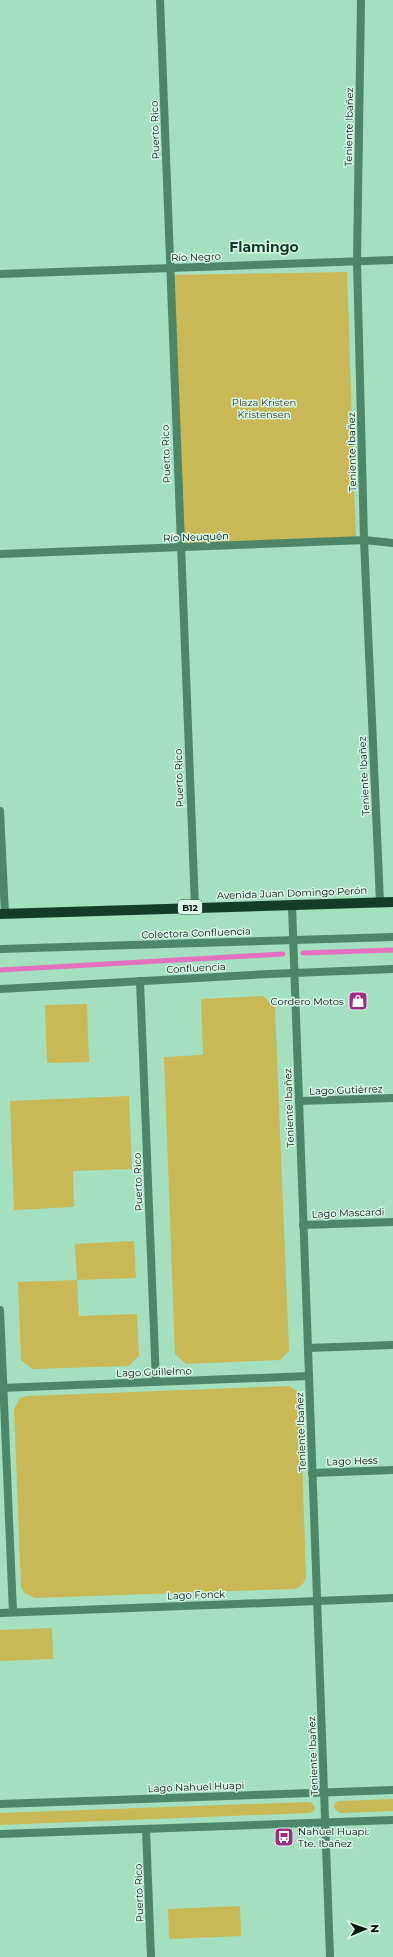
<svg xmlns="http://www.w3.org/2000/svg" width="393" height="1957" font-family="Montserrat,sans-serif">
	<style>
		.green { fill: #c8b956 }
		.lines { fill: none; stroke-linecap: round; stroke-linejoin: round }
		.stream { stroke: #e371bf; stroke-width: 5 }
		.minor { stroke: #4d8669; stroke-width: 8 }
		.tertiary { stroke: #4d8669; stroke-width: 8 }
		.primary { stroke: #133c29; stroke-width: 10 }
		.labels { text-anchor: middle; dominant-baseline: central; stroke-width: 3; stroke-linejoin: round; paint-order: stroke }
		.shield { fill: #dbf9e8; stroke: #42594d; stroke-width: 1 }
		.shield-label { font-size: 9px; font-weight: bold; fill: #00150a }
		.street-label { font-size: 10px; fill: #00150a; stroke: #dbf9e8 }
		.park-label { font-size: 10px; fill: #3d3921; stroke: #dbf9e8 }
		.poi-label { font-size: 10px; fill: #00150a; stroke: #dbf9e8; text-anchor: end }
		.district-label { font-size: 14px; font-weight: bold; fill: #0f3c28; stroke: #dbf9e8 }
	</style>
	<rect width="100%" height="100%" fill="#a4dfbf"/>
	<g class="green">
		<path d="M347,272l9,268 -176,7 -9,-272z"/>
		<path d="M263,996l12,11 14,344 -9,9 -94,4 -11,-10 -11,-297 39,-2 -2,-56z"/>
		<path d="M87,1004l2,58 -42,1 -2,-58z"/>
		<path d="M129,1096l3,73 -59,2 1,36 -60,3 -4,-109z"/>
		<path d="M134,1241l2,37 -59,2 2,36 58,-2 2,42 -10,10 -97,3 -11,-9 -3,-78 59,-2 -2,-36z"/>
		<path d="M289,1386l7,4 4,8 6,177c-1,8 -5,13 -13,14l-258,9 -11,-5 -3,-7 -7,-177 6,-11 8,-2z"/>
		<path d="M52,1628l1,31 -53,2v-31z"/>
		<path d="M393,1799v12l-53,2 -6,-5 1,-5 4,-2z"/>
		<path d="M308,1802l4,1 3,5 -3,4 -3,1 -309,12v-12z"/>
		<path d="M240,1906l1,30 -72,3 -1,-30z"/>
	</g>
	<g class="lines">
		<g class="stream">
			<path d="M303,953l90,-3"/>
			<path d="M0,970l283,-16"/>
		</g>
		<g class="minor">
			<path d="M160,0l35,907"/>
			<path d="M361,0l-4,261 7,279 16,362"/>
			<path d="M0,274l393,-14"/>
			<path d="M0,554l364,-14 29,3"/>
			<path d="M0,811l5,103"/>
			<path d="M0,949l393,-12"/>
			<path d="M140,981l16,401"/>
			<path d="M0,989l269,-15 124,-5"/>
			<path d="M299,1101l94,-3"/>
			<path d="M303,1225l90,-3"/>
			<path d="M0,1310l13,302"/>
			<path d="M308,1348l85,-3"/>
			<path d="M0,1388l309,-12"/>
			<path d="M312,1473l81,-3"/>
			<path d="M0,1613l317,-12"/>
			<path d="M0,1804l393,-14"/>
			<path d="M146,1829l5,128"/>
			<path d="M0,1834l393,-14"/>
		</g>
		<g class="tertiary">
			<path d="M292,906l38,1051"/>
			<path d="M317,1601l76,-3"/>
		</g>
		<path class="primary" d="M0,914l393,-12"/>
	</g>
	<defs>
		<symbol id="shop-square" viewBox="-11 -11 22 22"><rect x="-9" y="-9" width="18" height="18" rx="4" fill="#a22b83" stroke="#dbf9e8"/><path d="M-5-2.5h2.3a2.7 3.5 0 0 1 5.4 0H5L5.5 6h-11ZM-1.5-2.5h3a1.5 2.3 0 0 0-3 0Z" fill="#fff"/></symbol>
		<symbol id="bus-square" viewBox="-11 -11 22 22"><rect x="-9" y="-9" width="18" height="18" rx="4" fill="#a22b83" stroke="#dbf9e8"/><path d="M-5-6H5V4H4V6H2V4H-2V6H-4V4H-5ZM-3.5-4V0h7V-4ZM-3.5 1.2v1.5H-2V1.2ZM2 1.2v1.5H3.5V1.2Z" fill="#fff"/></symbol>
	</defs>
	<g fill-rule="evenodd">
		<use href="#shop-square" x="347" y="990" width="22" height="22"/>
		<use href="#bus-square" x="273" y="1826" width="22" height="22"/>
	</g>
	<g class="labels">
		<rect class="shield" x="178" y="900" width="24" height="14" rx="3"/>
		<g class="shield-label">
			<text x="190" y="907">B12</text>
		</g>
		<g class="street-label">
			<text transform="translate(349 127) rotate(-89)">Teniente Ibañez</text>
			<text transform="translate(155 130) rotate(-92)">Puerto Rico</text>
			<text transform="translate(196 257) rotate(-2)">Río Negro</text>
			<text transform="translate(352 452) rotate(-91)">Teniente Ibañez</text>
			<text transform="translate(166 454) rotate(-92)">Puerto Rico</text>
			<text transform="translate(196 537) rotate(-2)">Río Neuquén</text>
			<text transform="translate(364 776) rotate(-93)">Teniente Ibañez</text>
			<text transform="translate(179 778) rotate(-92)">Puerto Rico</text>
			<text transform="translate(292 893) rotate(-2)">Avenida Juan Domingo Perón</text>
			<text transform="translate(196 933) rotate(-2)">Colectora Confluencia</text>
			<text transform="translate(196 968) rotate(-3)">Confluencia</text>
			<text transform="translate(346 1090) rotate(-2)">Lago Gutiérrez</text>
			<text transform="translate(289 1108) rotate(-92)">Teniente Ibañez</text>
			<text transform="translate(138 1182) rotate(-92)">Puerto Rico</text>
			<text transform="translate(348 1213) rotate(-2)">Lago Mascardi</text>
			<text transform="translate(154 1372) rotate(-2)">Lago Guillelmo</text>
			<text transform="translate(301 1432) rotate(-92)">Teniente Ibañez</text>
			<text transform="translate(352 1461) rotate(-2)">Lago Hess</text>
			<text transform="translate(196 1595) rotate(-2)">Lago Fonck</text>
			<text transform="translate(313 1756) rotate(-92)">Teniente Ibañez</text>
			<text transform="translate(196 1787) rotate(-2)">Lago Nahuel Huapi</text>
			<text transform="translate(139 1893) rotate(-92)">Puerto Rico</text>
		</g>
		<g class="park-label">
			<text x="264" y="402">Plaza Kristen<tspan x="264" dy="12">Kristensen</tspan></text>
		</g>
		<g class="poi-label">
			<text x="344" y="1001">Cordero Motos</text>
			<text x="298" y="1831" text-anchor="start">Nahuel Huapi:<tspan x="298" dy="12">Tte. Ibañez</tspan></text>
		</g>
		<g class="district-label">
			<text x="264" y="247">Flamingo</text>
		</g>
	</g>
	<g transform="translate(365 1929) rotate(88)" stroke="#dbf9e8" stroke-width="3" paint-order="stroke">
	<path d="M0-3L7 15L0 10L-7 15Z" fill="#00150a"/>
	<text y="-6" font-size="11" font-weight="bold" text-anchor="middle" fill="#00150a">N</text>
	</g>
</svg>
